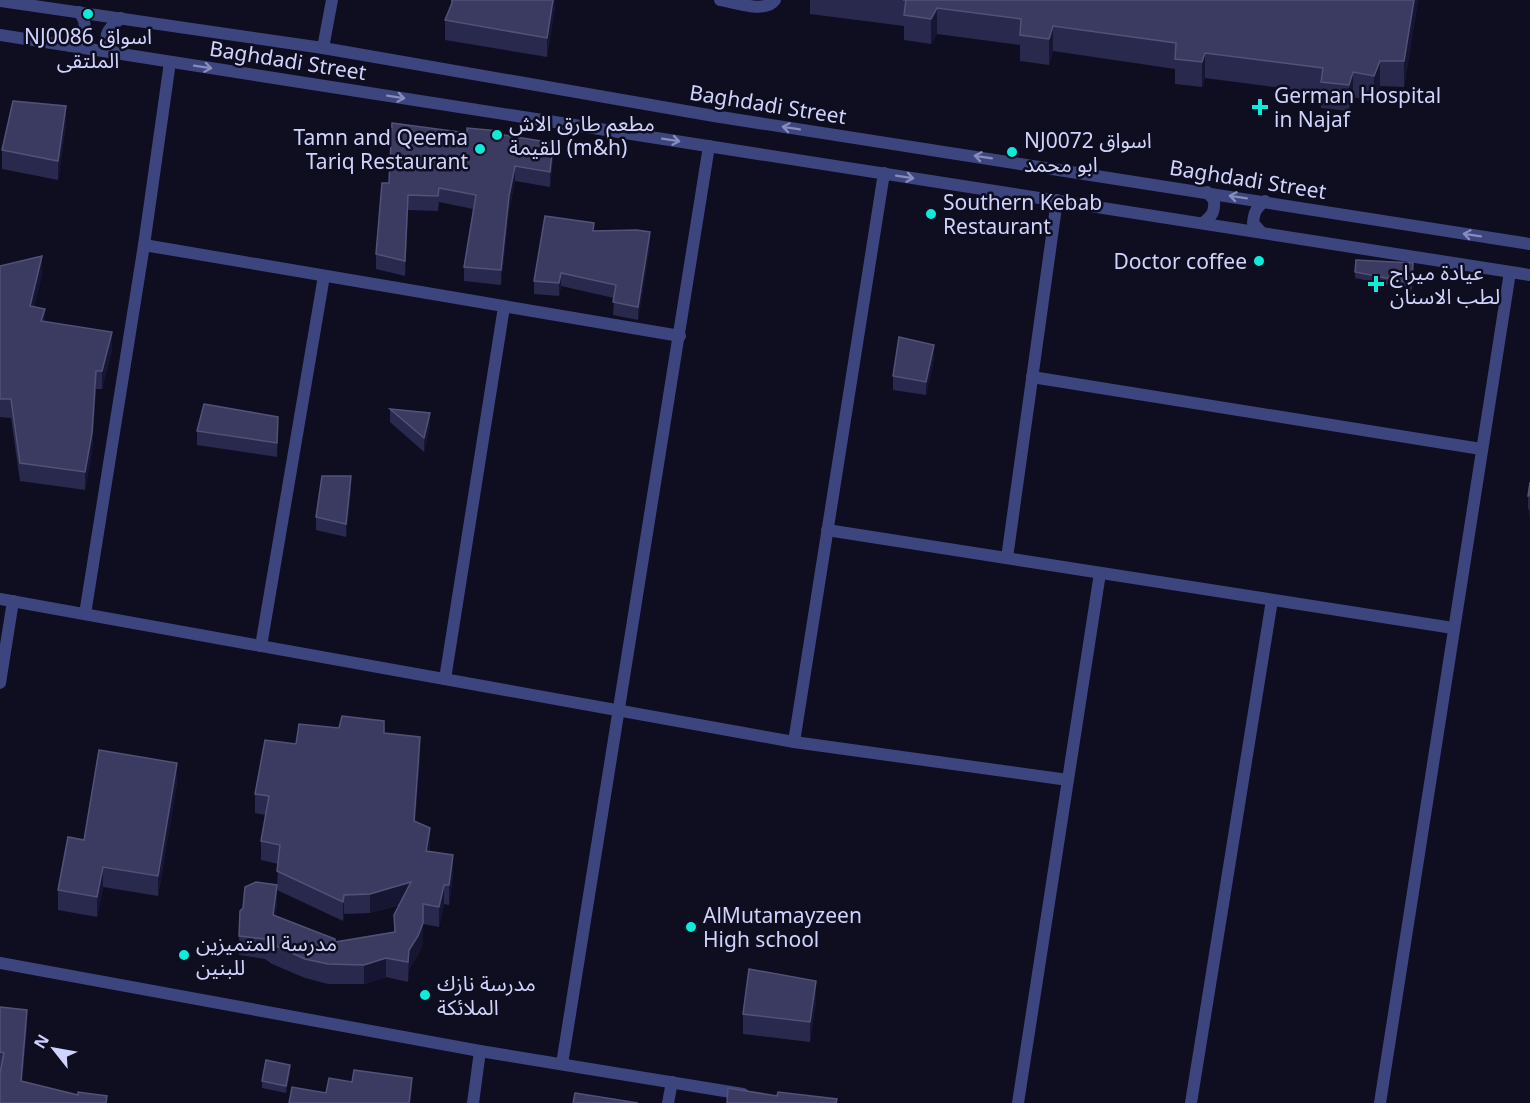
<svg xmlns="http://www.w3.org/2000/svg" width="1530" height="1103" font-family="'Noto Sans','Noto Sans Arabic',sans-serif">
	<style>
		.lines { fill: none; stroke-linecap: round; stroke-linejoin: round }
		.service { stroke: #3c457d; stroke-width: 12 }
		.minor { stroke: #3c457d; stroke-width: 12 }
		.tertiary { stroke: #3c457d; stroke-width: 12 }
		.wall { fill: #29284d }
		.shaded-wall { fill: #161633 }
		.building { fill: #3b3a60; stroke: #525278; stroke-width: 1.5 }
		.oneway { stroke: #868cbc }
		.poi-dot { fill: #0debd9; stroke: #0e0e20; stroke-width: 2 }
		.labels { text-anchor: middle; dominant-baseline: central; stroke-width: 5; stroke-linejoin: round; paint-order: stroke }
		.poi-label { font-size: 21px; fill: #d0d3fc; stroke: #0e0e20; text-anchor: start }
		.street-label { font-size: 21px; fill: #d0d3fc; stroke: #0e0e20 }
	</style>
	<rect width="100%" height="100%" fill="#0e0e20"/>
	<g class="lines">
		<path class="service" d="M720,0c15,2 45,14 55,0"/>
		<g class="minor">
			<path d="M323,48l9,-48"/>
			<path d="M144,245l536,91"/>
			<path d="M1032,377l449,72"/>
			<path d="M827,530l626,98"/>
			<path d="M1007,558l50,-358"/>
			<path d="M0,599l794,143 274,38"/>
			<path d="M85,614l59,-369 26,-183"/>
			<path d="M261,646l63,-370"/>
			<path d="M445,679l59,-372"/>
			<path d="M0,683l13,-82"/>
			<path d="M794,742l90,-569"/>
			<path d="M0,963l480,88 263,43"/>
			<path d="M562,1064l147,-918"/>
			<path d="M473,1103l7,-52"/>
			<path d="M668,1103l4,-21"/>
			<path d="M1018,1103l82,-530"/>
			<path d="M1191,1103l81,-503"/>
			<path d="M1380,1103l130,-831"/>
		</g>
		<g class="tertiary">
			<path d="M0,1l323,47 391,68 816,128"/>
			<path d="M0,35l1530,240"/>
			<path d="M70,46c14,-8 20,-21 9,-34"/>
			<path d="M114,53c-13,-16 -8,-23 7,-35"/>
			<path d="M1203,223c9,-7 12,-11 11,-23l-7,-8"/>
			<path d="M1261,232l-8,-9c1,-11 3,-15 12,-22"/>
		</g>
	</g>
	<g class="wall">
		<path d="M451,0h104v7l-8,50 -102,-17v-20l6,-16z"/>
		<path d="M810,0h608l-14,87 -24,-1 -6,16 -21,-5 -4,14 -28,-3v-15l-116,-15 -3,9 -27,-3v-15l-122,-18 -4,14 -29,-4v-16l-83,-11 -6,10 -27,-4v-14l-94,-12z"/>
		<path d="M66,125l-8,55 -56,-11v-19z"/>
		<path d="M467,133l32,1 54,23 -3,30 -35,-6 -6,29 -8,75 -37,-4v-14l9,-58 -34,-7 -1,9 -30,-1 -3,66 -29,-7v-15l13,-71z"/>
		<path d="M594,230l56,15 -12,75 -25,-5 1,-17 -53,-12 -2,10 -25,-2v-13z"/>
		<path d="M0,266l42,8 -8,33 11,15 67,28 -10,39h-6l-4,62 -7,39 -65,-9 -9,-63 -11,-1z"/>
		<path d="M1413,270l-1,20 -57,-12v-6z"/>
		<path d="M934,359l-8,36 -33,-5v-14z"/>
		<path d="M390,409l40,17 -6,26 -34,-30z"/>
		<path d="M278,430l-1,27 -80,-12v-14z"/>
		<path d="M1530,482v38l-1,-11h-1v-13z"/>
		<path d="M351,490l-5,47 -30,-7v-13z"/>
		<path d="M384,733l36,23 -5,66 15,26 -1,4 24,22 -4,31 -5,-1 -5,23 -16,-3v19l-5,12 -9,14 -1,13 -22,-5 -22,7h-36l-23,-6 -33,-14 -7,-5 -26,-4v-19l38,-32 -2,12 60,26 59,-10v-17l5,-10 -29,8 -26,1 -1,7 -66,-31 1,-26 -17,-4v-19l4,-26 -10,-2v-19l41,-50z"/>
		<path d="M177,782l-19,114 -55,-9 -6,30 -39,-7v-20l26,-50z"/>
		<path d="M816,1001l-6,41 -67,-8v-20z"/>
		<path d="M0,1007l27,18 -5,56 85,22h-107l1,-35h-1z"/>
		<path d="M290,1072l-4,21 -24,-5v-7z"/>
	</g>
	<g class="shaded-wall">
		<path d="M553,0h2v7l-8,50v-19z"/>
		<path d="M1414,0h4l-14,87v-26z"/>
		<path d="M937,8v26l-6,10v-25z"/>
		<path d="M1053,26v25l-4,14v-26z"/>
		<path d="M1205,53v25l-3,9v-25z"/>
		<path d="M1380,61v25l-6,16v-26z"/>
		<path d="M1353,72v25l-4,14v-26z"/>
		<path d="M66,106v19l-8,55v-19z"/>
		<path d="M553,143v14l-3,30v-15z"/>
		<path d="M515,166v15l-6,29 -8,75v-15l8,-74z"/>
		<path d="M408,195v15l-3,66v-15z"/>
		<path d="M650,232v13l-12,75v-13z"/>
		<path d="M42,256v18l-12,51v-19z"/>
		<path d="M561,273v13l-2,10v-13z"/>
		<path d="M45,309v18l-4,-6z"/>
		<path d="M112,332v18l-10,39v-18z"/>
		<path d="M934,345v14l-8,36v-13z"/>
		<path d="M96,371v18l-4,62 -7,39v-18z"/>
		<path d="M430,413v13l-6,26v-14z"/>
		<path d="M278,417v13l-1,27v-14z"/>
		<path d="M351,476v14l-5,47v-13z"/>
		<path d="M420,737v19l-6,85v-20z"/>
		<path d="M177,763v19l-19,114v-20z"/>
		<path d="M430,828v20l-4,23v-20z"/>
		<path d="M453,855v19l-4,31v-20z"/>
		<path d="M103,867v20l-6,30v-20z"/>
		<path d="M411,882v19l-41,12v-19z"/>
		<path d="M277,885v19l-4,30v-19z"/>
		<path d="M444,885v19l-5,23v-20z"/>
		<path d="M344,895v19l-1,7v-19z"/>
		<path d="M423,923v20l-5,12 -9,14 -1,13 1,-32z"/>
		<path d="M386,958v19l-22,7v-19z"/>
		<path d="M816,981v20l-6,41v-20z"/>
		<path d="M27,1010v15l-6,71v-15z"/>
		<path d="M290,1065v7l-4,21v-7z"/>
		<path d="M412,1078v11l-1,14h-2z"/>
	</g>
	<g class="building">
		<path d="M452,0h101l-6,38 -102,-18 7,-17z"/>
		<path d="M903,0h511l-10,61h-24l-6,15 -21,-4 -4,13 -28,-3 2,-14 -118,-15 -3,9 -27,-3 1,-16 -123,-17 -4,13 -29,-4 1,-16 -84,-11 -6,11 -27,-4 2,-15z"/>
		<path d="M13,101l53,5 -8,55 -56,-11z"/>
		<path d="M392,123l75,10v-5l32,3 -1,3 55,9 -3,29 -35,-6 -6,30 -8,74 -37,-3 12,-72 -37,-7 -1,8 -30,-1 -3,66 -29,-7 6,-71h7z"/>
		<path d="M545,216l49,7 -1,8 44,-1 13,2 -12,75 -25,-5 3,-17 -55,-12 -2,10 -25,-2z"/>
		<path d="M42,256l-12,50 15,3 -4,12 71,11 -10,39h-6l-4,62 -7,39 -65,-9 -9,-64h-11v-133z"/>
		<path d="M1356,260l57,3 -1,20 -57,-11z"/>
		<path d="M899,337l35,8 -8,37 -33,-6z"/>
		<path d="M204,404l74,13 -1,26 -80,-12z"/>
		<path d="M390,409l40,4 -6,25z"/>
		<path d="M322,476h29l-5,48 -30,-7z"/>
		<path d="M1530,482v13l-1,1h-1z"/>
		<path d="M342,716l42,5v12l36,4 -6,84 16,7 -4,23 27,4 -4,30h-5l-5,22 -16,-3v19l-5,13 -9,14 -1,12 -22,-4 -22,7 -36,-1 -23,-5 -33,-15 -7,-5 -26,-3 1,-25 3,-3 2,-21 11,-5 21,3 -4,30 62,24v3l60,-10 -1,-17 17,-33 -41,12 -26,1 -1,7 -66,-31 3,-26 -19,-4 8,-45 -14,-2 10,-54 31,4 3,-20 40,4z"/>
		<path d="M99,750l78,13 -19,113 -55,-9 -6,30 -39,-7 10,-53 16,3z"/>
		<path d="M749,969l67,12 -6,41 -67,-8z"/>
		<path d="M0,1007l27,3 -6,71 57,14v-3l29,4 -1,7h-106v-30l4,-20 -4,-1z"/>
		<path d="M266,1060l24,5 -4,21 -24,-5z"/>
		<path d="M354,1070l58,8 -3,25h-120l3,-16 34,6 3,-15 23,4z"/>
		<path d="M728,1088l49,8 1,-4 59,7 -1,4h-109z"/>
		<path d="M575,1093l63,10h-65z"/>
	</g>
	<defs><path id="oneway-shaft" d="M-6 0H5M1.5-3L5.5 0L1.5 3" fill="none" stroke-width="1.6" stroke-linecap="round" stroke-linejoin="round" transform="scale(1.5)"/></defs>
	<g class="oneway">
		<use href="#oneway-shaft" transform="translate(203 67) rotate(9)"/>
		<use href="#oneway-shaft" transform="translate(396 97) rotate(9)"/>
		<use href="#oneway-shaft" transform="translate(791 128) rotate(-171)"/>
		<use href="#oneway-shaft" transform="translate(671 140) rotate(9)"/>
		<use href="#oneway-shaft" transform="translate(983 157) rotate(-171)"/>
		<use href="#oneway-shaft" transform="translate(905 177) rotate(9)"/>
		<use href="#oneway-shaft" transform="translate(1238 197) rotate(-171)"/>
		<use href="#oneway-shaft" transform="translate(1472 235) rotate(-171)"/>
	</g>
	<g class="poi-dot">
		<circle cx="88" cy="14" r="6"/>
		<path d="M1257 98h6v6h6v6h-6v6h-6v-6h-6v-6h6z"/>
		<circle cx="497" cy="135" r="6"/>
		<circle cx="480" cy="149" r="6"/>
		<circle cx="1012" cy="152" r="6"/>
		<circle cx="931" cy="214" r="6"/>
		<circle cx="1259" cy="261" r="6"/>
		<path d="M1373 275h6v6h6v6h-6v6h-6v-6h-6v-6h6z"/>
		<circle cx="691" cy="927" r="6"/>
		<circle cx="184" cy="955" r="6"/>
		<circle cx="425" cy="995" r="6"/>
	</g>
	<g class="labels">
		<g class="poi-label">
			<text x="88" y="36" text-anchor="middle">NJ0086 اسواق<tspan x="88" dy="24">الملتقى</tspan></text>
			<text x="1274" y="95">German Hospital<tspan x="1274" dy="24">in Najaf</tspan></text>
			<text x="509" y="123">مطعم طارق الاش<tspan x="509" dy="24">للقيمة (m&amp;h)</tspan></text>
			<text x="468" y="137" text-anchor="end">Tamn and Qeema<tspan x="468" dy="24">Tariq Restaurant</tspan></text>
			<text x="1024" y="140">NJ0072 اسواق<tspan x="1024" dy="24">ابو محمد</tspan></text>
			<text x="943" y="202">Southern Kebab<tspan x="943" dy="24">Restaurant</tspan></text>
			<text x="1247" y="261" text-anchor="end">Doctor coffee</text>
			<text x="1390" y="272">عيادة ميراج<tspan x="1390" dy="24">لطب الاسنان</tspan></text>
			<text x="703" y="915">AlMutamayzeen<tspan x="703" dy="24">High school</tspan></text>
			<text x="196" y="943">مدرسة المتميزين<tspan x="196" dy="24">للبنين</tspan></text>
			<text x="437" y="983">مدرسة نازك<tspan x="437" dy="24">الملائكة</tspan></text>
		</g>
		<g class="street-label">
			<text transform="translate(288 60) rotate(9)">Baghdadi Street</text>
			<text transform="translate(768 104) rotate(9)">Baghdadi Street</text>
			<text transform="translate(1248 179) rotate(9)">Baghdadi Street</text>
		</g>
	</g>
	<g transform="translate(54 1049) rotate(301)" stroke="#0e0e20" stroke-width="4.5" paint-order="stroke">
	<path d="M0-4.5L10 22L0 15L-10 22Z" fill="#d0d3fc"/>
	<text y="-9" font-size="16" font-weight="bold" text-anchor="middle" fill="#d0d3fc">N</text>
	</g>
</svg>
